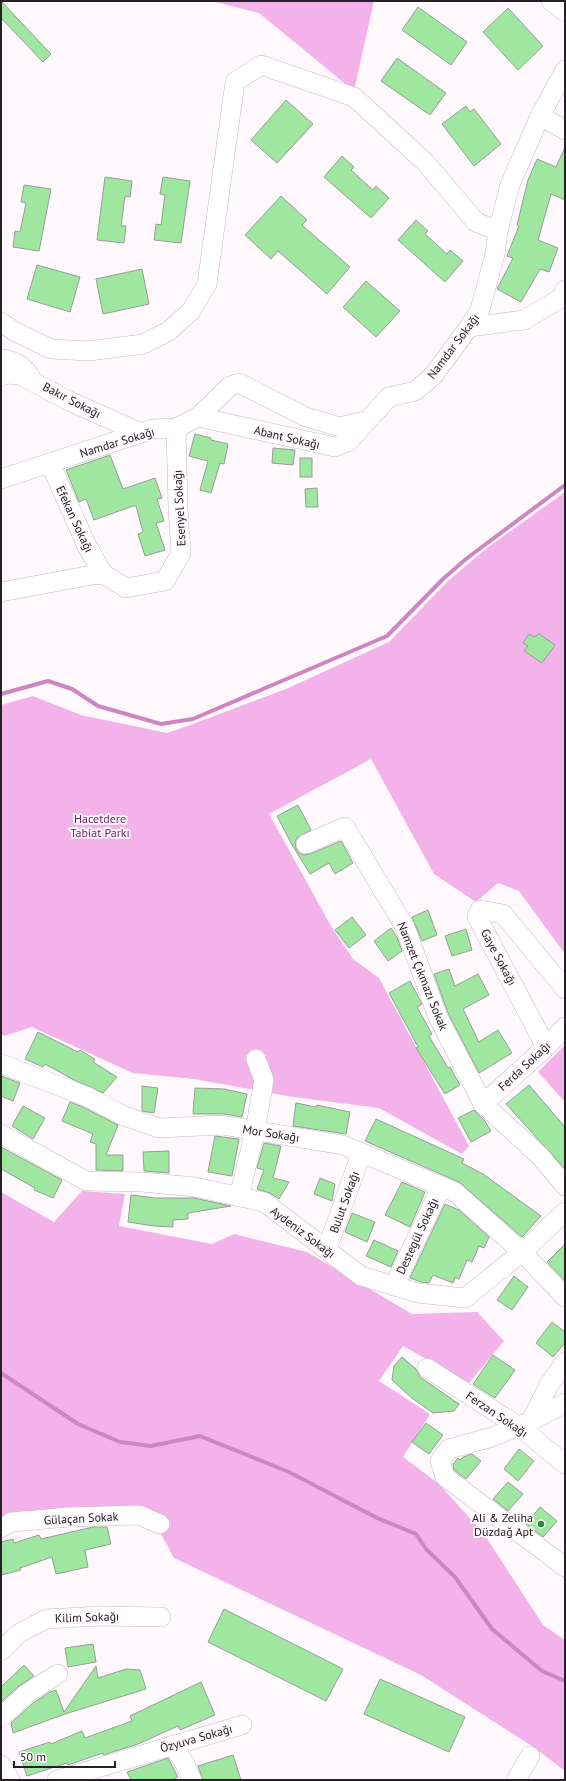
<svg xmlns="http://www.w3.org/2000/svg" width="566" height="1781" font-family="'PT Sans',sans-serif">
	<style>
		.green { fill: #f3b2e9 }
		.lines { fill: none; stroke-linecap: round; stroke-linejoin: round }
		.stream { stroke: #ce85c4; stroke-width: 4 }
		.building { fill: #9fe7a1; stroke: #969e95 }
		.minor-casing { stroke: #c2b9c0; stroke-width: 20 }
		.minor { stroke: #fff; stroke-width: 19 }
		.poi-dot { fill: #2e8838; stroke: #fff9fe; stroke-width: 1.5 }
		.labels { text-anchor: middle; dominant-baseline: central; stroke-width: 4; stroke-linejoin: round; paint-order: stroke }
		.street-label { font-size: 12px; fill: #252124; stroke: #fff9fe }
		.park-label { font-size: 12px; fill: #711b6a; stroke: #fff9fe }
		.poi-label { font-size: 12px; fill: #252124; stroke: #fff9fe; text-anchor: end }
	</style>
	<rect width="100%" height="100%" fill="#fff9fe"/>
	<g class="green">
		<path d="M212,1h162l-20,90 -95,-78z"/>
		<path d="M565,492v462l-46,-63 -21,-8 -22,19 -42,-28 -63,-115 -102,55 62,112 22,33 26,19 90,168 -7,8 -83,-46 -86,-11 -99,-18 -61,-6 -101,-46 -28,9 -3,-2v-329l32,-9 48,19 86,18 15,-5 104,-39 103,-47 59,-61 39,-33z"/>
		<path d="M565,1045v57l-27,-30z"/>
		<path d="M82,1191l43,3 -6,32 93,18 22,-10 73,18 105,62 65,-2 27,29 -35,42 -66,-37 -24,35 51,33 -27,43 36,27 45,50 59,91 22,15v131l-33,-25 -111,-71 -247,-117 -27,-50 -133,9 -13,7v-332l53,30z"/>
	</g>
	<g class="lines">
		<g class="stream">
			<path d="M1,694l47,-13 24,8 26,17 63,18 32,-5 194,-83 56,-57 23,-20 99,-74"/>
			<path d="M1,1373l77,51 42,18 31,4 49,-10 89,36 88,46 39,16 10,15 29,28 37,52 50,42 23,10"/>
		</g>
	</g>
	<g class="building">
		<path d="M1,1l50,53 -8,8 -42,-44z"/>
		<path d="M418,7l49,35 -16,23 -49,-35z"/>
		<path d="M508,8l35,38 -25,24 -35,-38z"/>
		<path d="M397,58l49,35 -16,22 -49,-34z"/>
		<path d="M286,100l27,24 -36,39 -26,-23z"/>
		<path d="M466,106l4,6 4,-3 27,35 -27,22 -32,-42z"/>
		<path d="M565,147v53l-14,-6 -13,46 20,8 -9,24 -9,-3 -19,33 -24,-13 16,-31 -6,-2 12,-30 -2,-1 11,-45 9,-21 19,8z"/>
		<path d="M342,156l12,11 -3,3 22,20 3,-4 13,12 -18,20 -47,-41z"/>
		<path d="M105,177l27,4 -2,16 -5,-1 -4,30h5l-2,17 -27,-3z"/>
		<path d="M163,177l27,4 -9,62 -27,-3 2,-16 5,1 4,-30 -5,-1z"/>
		<path d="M24,185l27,4 -12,62 -26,-4 2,-16 5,1 6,-29 -5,-1z"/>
		<path d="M281,196l26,24 -5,5 48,42 -23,27 -49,-43 -7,8 -26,-24z"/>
		<path d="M416,220l12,11 -3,3 22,20 3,-4 13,11 -18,21 -47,-42z"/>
		<path d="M37,265l43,12 -10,35 -43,-13z"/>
		<path d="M142,269l7,35 -46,10 -7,-35z"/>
		<path d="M366,281l34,30 -24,26 -33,-30z"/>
		<path d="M195,434l16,4v2l17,4 -4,20 -4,-1 -9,30 -11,-3 8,-29 -19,-5z"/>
		<path d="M273,448l22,2 -2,15 -21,-2z"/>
		<path d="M110,455l13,34 32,-11 7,20 -5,1 7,22 -8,2 9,27 -20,6 -7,-22 5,-2 -7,-26h-3l-39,14 -8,-21 -7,3 -13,-32z"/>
		<rect x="300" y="458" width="12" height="19"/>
		<path d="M317,488l1,19h-12l-1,-18z"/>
		<path d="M529,634l5,3 5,-3 16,11 -13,18 -18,-12 4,-5 -5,-3z"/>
		<path d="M298,805l13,25 -14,8 -2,4 1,6 3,5 5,2 6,-1 31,-13 12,22 -18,11 -6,-11 -19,11 -19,-31 -14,-27z"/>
		<path d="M428,910l9,25 -15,6 -10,-24z"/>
		<path d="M352,917l14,18 -17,13 -14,-18z"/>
		<path d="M391,928l6,9 5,14 -14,10 -14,-20z"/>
		<path d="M466,929l6,21 -20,6 -7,-20z"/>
		<path d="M449,969l6,17 23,-12 11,21 -26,14 16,33 19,-12 14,23 -33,20 -31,-60 -14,-39z"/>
		<path d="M410,981l12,23 -5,3 15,27 -3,2 19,32 2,-1 10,18 -15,9 -29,-46 2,-1 -29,-54z"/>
		<path d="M38,1032l40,20 2,-2 15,9 -2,3 24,15 -14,16 -31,-14 -27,-15 -2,3 -18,-8z"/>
		<path d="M1,1076l19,7 -7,18 -12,-5z"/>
		<path d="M529,1085l36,42v42l-59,-65z"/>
		<path d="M142,1086l16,2 -4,25 -12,-2z"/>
		<path d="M195,1088l29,1 23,5 -5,23 -18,-3h-31z"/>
		<path d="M70,1102l13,5 35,18 -12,30h17v16l-27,-1v-26l-6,-2 3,-8 -31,-13z"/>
		<path d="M296,1103l20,4 1,-2 33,7 -4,22 -53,-8z"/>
		<path d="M23,1106l22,12 -12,21 -21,-13z"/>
		<path d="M474,1110l11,11 6,10 -20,11 -13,-24z"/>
		<path d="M376,1119l88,40 -2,4 21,11 58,42 -19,21 -63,-55 -94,-41z"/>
		<path d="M215,1136l24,3 -7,37 -24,-4z"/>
		<path d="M264,1143l17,3 -8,32 16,4 -10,17 -9,-6 -13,-4 7,-19 -7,-2z"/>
		<path d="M1,1147l61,33 -9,18 -19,-8 1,-2 -34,-19z"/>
		<path d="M169,1151v22l-25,-2 -1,-19z"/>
		<path d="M320,1178l15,6 -3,17 -18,-7z"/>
		<path d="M402,1182l23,10 -15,35 -25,-12z"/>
		<path d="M131,1195l25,3h38l37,8 -43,7v6l-15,1v7l-19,-1 -26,-4z"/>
		<path d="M445,1204l14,6 30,27 -5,11 -5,-2 -7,16 -5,-2 -8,19 -4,-2 -2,6 -20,-8 -4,8 -8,-1 -11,-4z"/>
		<path d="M352,1213l23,9 -8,20 -22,-10z"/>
		<path d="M374,1240l24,11 -7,16 -25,-11z"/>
		<path d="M565,1244v37l-18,-19z"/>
		<path d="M514,1276l14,11 -16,23 -15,-10z"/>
		<path d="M552,1322l13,10v11l-12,14 -17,-14z"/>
		<path d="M493,1355l22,15 -20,28 -22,-14z"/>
		<path d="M402,1357l14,12 4,8 39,27 -5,7 -21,2 -20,-14 -21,-19 2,-14z"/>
		<path d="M426,1423l17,12 -14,19 -17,-12z"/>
		<path d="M519,1449l15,12 -16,20 -14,-12z"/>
		<path d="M472,1454l9,7 -15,18 -12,-9 -1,-6 5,-6 2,2 3,-3z"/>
		<path d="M508,1482l15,12 -15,17 -15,-12z"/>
		<path d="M540,1507l17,14 -14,16 -17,-13z"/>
		<path d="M93,1527h14l4,17 -26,6 3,17 -32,7 -4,-17 -32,11 1,2 -20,5v-33l12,-3 1,4 25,-8 2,4z"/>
		<path d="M224,1609l119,60 -17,32 -118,-59z"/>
		<path d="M93,1644l3,18 -28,5 -3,-19z"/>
		<path d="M24,1665l10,11 -15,10 -18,16v-15z"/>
		<path d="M96,1666l2,12 28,-9 14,1 6,19 -81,25 -52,19 -2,-10 22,-20 17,-11 6,-2 8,22z"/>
		<path d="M380,1679l85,38 -16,35 -85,-38z"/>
		<path d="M201,1682l14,33 -35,15 -2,-4 -40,18 -35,11v-2l-35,12 -1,-2 -40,13 -8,-24 31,-10 1,2 31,-13 3,7 47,-17 -2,-5z"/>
		<path d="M233,1755l8,25h-38l-5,-14z"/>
		<path d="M168,1758l10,19 -7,3h-40l-4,-8z"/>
	</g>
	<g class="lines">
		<defs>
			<g id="minor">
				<path d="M551,1l14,11"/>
				<path d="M540,116l25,14"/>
				<path d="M1,322l13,9 37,18 38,2 54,-7 26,-13 22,-20 16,-27 28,-202 26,-17 93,32 71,65 51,60 22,9"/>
				<path d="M469,327l55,-7 37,-22 4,-8"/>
				<path d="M1,359c12,1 22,7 29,17"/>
				<path d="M1,376l7,-2 12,1 47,25 74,33"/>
				<path d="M198,417l137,30 13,-5 41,-45 26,-6 18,-15 36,-49 11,-17 15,-56 3,-23 12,-46 30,-69 25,-46"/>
				<path d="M50,463l36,81 17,30"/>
				<path d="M1,479l152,-50 23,-1 22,-11 32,-31 9,-3 67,34 34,10 25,-6"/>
				<path d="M1,592l91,-17 11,-1 23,14 39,-7 16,-28 -3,-45 -2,-80"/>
				<path d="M306,844l39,-17 60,100 33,90 45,87 57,52 25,30"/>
				<path d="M546,1047l-69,-130 3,-7 23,4 62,75"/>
				<path d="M1,1064l87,33 36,19 35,12 63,-3 121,20 112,47 67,60 -57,46 -47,-5 -57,-17 -97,-74 -69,-15 -53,-5 -56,-1 -85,-47"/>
				<path d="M483,1104l63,-57 19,-20"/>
				<path d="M239,1197l16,-66 9,-51 -8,-21"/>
				<path d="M565,1212l-43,40 43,45"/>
				<path d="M327,1249l34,-95"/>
				<path d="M394,1286l47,-99"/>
				<path d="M427,1368l91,58 47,38"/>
				<path d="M565,1403l-34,18 -39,16 -43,12 -9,12 5,16 120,90"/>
				<path d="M531,1421l18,-36 16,-23"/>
				<path d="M1,1528l11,-6 57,-5 70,-2 21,9"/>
				<path d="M1,1651l17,-17 28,-15 55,-3 60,1"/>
				<path d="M1,1717l25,-23 32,-20"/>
				<path d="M173,1745l12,19 7,16"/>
				<path d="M1,1765l9,15"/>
				<path d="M57,1780l185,-55"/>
				<path d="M516,1780l14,-24"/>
			</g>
		</defs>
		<use href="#minor" class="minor-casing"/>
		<use href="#minor" class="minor"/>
	</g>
	<circle class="poi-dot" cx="541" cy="1524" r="4"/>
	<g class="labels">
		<g class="street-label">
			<text transform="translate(453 346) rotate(-53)">Namdar Sokağı</text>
			<text transform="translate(72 400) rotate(27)">Bakır Sokağı</text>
			<text transform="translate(287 437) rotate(13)">Abant Sokağı</text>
			<text transform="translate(117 442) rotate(-17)">Namdar Sokağı</text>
			<text transform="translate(179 508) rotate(-93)">Esenyel Sokağı</text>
			<text transform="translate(75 519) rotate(65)">Efekan Sokağı</text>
			<text transform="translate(499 957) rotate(62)">Gaye Sokağı</text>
			<text transform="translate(423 976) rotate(68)">Namzet Çıkmazı Sokak</text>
			<text transform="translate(524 1066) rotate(-43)">Ferda Sokağı</text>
			<text transform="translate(271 1133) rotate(9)">Mor Sokağı</text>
			<text transform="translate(344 1202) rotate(-70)">Bulut Sokağı</text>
			<text transform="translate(303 1232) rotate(37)">Aydeniz Sokağı</text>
			<text transform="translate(417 1236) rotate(-65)">Destegül Sokağı</text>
			<text transform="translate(497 1414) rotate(34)">Ferzan Sokağı</text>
			<text transform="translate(81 1518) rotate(-3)">Gülaçan Sokak</text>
			<text transform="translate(87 1617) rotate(-2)">Kilim Sokağı</text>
			<text transform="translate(196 1738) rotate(-16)">Özyuva Sokağı</text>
		</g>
		<g class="park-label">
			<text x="100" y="818">Hacetdere<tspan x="100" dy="14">Tabiat Parkı</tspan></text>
		</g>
		<g class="poi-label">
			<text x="533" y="1517">Ali &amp; Zeliha<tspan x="533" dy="14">Düzdağ Apt</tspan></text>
		</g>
	</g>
	<rect width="566" height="1781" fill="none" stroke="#252124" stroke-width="4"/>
	<path d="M14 1761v6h101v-6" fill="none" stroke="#252124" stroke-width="2"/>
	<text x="20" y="1761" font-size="12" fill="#252124" stroke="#fff9fe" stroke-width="3" paint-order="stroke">50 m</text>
</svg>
